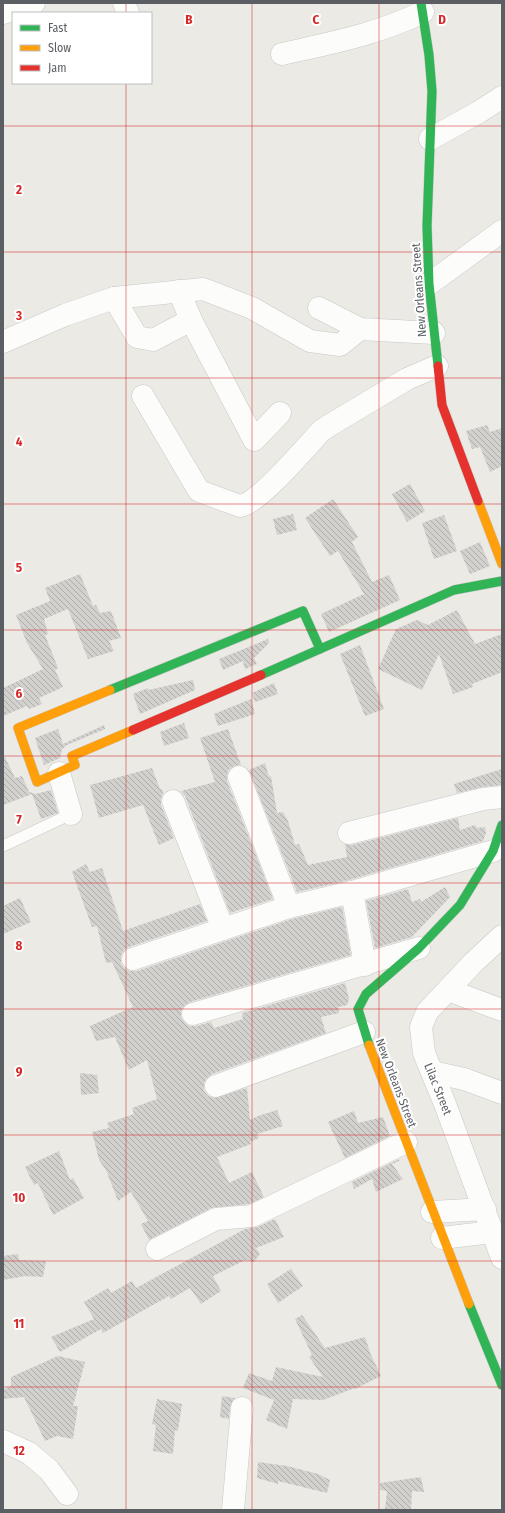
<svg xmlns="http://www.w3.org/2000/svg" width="505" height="1513" font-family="'Fira Sans Condensed',sans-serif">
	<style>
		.building { fill: url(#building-back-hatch) }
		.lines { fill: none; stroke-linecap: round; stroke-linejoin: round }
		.lane-casing { stroke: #c8c8c7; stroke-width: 12 }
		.street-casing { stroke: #c8c8c7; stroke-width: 23 }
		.fast-casing { stroke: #c7c7c6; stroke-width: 10 }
		.slow-casing { stroke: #c7c7c6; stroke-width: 10 }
		.jam-casing { stroke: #c7c7c6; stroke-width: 10 }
		.lane { stroke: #fcfcfb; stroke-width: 11 }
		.street { stroke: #fcfcfb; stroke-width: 22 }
		.fast { stroke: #30b455; stroke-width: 9 }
		.slow { stroke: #ff9f0a; stroke-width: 9 }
		.jam { stroke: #e5322d; stroke-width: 9 }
		.grid { fill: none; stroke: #d62828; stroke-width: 1; stroke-opacity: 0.55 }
		.labels { text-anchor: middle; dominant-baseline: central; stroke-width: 4; stroke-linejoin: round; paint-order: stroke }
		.street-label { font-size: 12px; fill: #5b5f64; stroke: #fff }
		.grid-label { font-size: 13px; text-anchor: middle; font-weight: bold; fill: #d62828; stroke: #fff; stroke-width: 4; stroke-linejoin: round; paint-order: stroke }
	</style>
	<defs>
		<pattern id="building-back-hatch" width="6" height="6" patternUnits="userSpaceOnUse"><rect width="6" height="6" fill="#d2d1ce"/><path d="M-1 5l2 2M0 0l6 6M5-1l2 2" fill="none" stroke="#adadab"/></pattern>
	</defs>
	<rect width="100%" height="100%" fill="#ebeae5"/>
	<g class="building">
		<path d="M487,425l3,7 12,-4v38l-12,6 -10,-25 -8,2 -6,-18z"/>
		<path d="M410,484l15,27 -18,11 -15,-28z"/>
		<path d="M333,499l25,38 -6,5 20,40 17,-7 11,25 -71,32 -8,-18 43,-20 -26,-43 -8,5 -25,-38z"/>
		<path d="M293,514l4,16 -20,5 -4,-16z"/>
		<path d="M444,515l13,36 -23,8 -12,-36z"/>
		<path d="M480,542l10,24 -20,8 -10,-23z"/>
		<path d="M80,574l13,32 3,-1 4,8 11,-2 10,27 -12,3 5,10 -26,8 -20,-50 -24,10 4,15 -3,1 13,33 -3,2 8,17 -24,11 3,6 -13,5 -2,-3 -24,10v-28l40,-19 -16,-26 -11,-28 34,-14 -5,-13z"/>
		<path d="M457,610l18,34 27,-10v38l-30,12 1,3 -20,7 -14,-40 -17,36 -44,-21 18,-40 21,-9 11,5z"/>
		<path d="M268,639l1,4 -15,15 3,6 -12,5 -2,-8 -20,9 -4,-11z"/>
		<path d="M360,645l24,64 -19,7 -25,-62z"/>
		<path d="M193,680l2,10 -55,24 -7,-20 15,-6v2l5,-1z"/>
		<path d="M274,683l4,11 -23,8 -3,-9z"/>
		<path d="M251,699l4,15 -37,12 -4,-12z"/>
		<path d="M184,723l5,15 -25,8 -4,-14z"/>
		<path d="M104,725l1,4 -38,16 -5,4 -2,9 -16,7 -9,-27 23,-9 5,15z"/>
		<path d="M228,729l13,36 -7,1 -5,3 -2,6v6l46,118 -43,14 -45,-117 -4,-5 34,-9 -15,-44z"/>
		<path d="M3,753l12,25 7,-2 7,16 7,2 15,-4 7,23 -17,6 -9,-25 -29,11z"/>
		<path d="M265,763l4,14 2,-1 6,37 6,-1 5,9 7,24 4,-1 9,21 39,-8 -2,-13 7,1 106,-27 2,12 15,-5 2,3 8,-1 1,6 -3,8 -134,39 -52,12 -48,-122z"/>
		<path d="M152,768l8,21h2l1,4 -2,6v6l13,33 -15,7 -16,-40 -44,13 -9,-33z"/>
		<path d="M502,769v16l-20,2 -25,6 -3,-9z"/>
		<path d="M86,864l4,8 12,-4 21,63 77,-27 7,17 -78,26 -5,3 -3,6v7l3,5 6,3h7l155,-52 50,-12 9,48 -161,47 -6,4 -3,5v6l4,6 5,3h6l15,-4 3,6 29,-9 -1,-6 103,-30 4,16 -2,6 -9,2 1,6 -18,4 5,16 -114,41 -5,4 -3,5v8l4,5 6,2 33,-10 3,32 8,-4 19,-6 6,16 -26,8 2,4 -9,4 1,2 -34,13 12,26 23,-11 12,25 -15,7 -38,4 -62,32 -8,-16 7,-3 -17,-29 -13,9 -12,-31 -7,-10 -7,-28 17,-4 -2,-5 27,-9 -2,-6 25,-9 -10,-39 -18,10 -14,-33 -19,4 -6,-15 43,-19 -21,-45 -6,1 -9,-37 -5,1 -20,-55z"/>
		<path d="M445,887l5,10 -38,40 -37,11 -9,-47 42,-12 4,13 8,-3 1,3z"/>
		<path d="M20,898l11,24 -28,12v-28z"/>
		<path d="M80,1073l17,2 2,18 -18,2z"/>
		<path d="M354,1111l4,12 25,-6 7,19 -45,22 -17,-36z"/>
		<path d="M59,1151l11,29 3,-2 11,20 -31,17 -15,-32 -4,2 -9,-18z"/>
		<path d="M399,1159v2l-7,3 11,15 -27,13 -4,-13 -18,10 -2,-7z"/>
		<path d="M275,1219l9,18 -28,11 4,6 -6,8 -9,-2 -32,16 8,15 -20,13 -11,-16 -19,11 -2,-3 -66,37 -2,-4 -41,23 -9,-15 43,-18 -10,-17 24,-14 3,5 21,-12 4,7 109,-59 12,-2z"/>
		<path d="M18,1254l1,6 27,1 -3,16 -18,-1 -22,4v-24z"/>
		<path d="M291,1269l12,17 -25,17 -11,-19z"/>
		<path d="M302,1315l23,33 40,-11 6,18 10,21 -26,13v-1l-32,12 -30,-1 -6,30 -21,-9 8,-20 -31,-12 6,-15 23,8 4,-14 47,10 -14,-20 3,-2 -17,-36z"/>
		<path d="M58,1356l27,6 -12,44h5l-5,33 -16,-3 -12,5 -21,-44 -21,2v-9l8,-4v-9z"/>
		<path d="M222,1396l13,2 -5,9 -1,12 -9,-2z"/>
		<path d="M157,1399l25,5 -4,27 -3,-1 -2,24 -20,-3 3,-26 -4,-1z"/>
		<path d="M258,1462l29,4 31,8 12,6 -3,13 -49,-12v3l-21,-6z"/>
		<path d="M421,1477l3,15 -12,-1 -1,19h-26l2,-19 -7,-1v-7z"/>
	</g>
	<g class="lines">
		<defs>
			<path id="lane" d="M3,846l68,-32"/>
			<g id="street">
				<path d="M124,3l4,10"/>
				<path d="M3,13l31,-10"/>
				<path d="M282,54c49,-11 96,-20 141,-42"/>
				<path d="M430,139l49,-27 23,-15"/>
				<path d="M429,284l73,-53"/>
				<path d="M179,291l12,29 63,120 26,-27"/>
				<path d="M114,298l23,39 16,3 38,-20"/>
				<path d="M319,308l41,21"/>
				<path d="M3,342l62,-27 49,-17 89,-9 49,19 58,33 30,4 20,-16 74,4"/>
				<path d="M143,396l56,95 41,15c18,-2 66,-59 81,-75l9,-6 77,-46 30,-13"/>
				<path d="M59,773l12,41"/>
				<path d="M239,777l50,130"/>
				<path d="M173,801l50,128"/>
				<path d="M349,833l134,-34 19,-2"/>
				<path d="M352,892l13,73"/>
				<path d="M502,936l-29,27 -46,49 -6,15 3,26 21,51 57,154"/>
				<path d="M133,959l156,-52 63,-15 141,-41"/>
				<path d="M448,990l54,20"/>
				<path d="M193,1014l226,-66"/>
				<path d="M432,1072l32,7 38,14"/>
				<path d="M216,1086l148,-54"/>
				<path d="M432,1212l53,-3"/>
				<path d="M442,1238l50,-6"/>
				<path d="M157,1249l59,-30 36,-3 154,-74"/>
				<path d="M3,1441l26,12 20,17 18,24"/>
				<path d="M233,1510l9,-102"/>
			</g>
			<g id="fast">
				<path d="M421,3l8,52 3,36 -5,135 2,58 9,82"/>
				<path d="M261,675l193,-85 48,-9"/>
				<path d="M110,690l193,-79 17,38"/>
				<path d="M369,1045l-11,-36 8,-15 53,-46 41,-43 33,-54 9,-26"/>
				<path d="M469,1304l33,81"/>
			</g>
			<g id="slow">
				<path d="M478,501l24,63"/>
				<path d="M110,690l-92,38 19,54 38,-17 -3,-9 61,-26"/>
				<path d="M369,1045l100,259"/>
			</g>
			<g id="jam">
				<path d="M438,366l4,39 36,96"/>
				<path d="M133,730l128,-55"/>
			</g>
		</defs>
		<use href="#lane" class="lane-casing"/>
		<use href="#street" class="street-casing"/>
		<use href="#fast" class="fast-casing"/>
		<use href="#slow" class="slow-casing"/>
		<use href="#jam" class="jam-casing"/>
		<use href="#lane" class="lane"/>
		<use href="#street" class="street"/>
		<use href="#fast" class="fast"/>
		<use href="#slow" class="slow"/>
		<use href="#jam" class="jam"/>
	</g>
	<path class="grid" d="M126,3v10M252,3v1507M379,3v1507M126,83v1427M3,126h499M3,252h499M3,378h499M3,504h499M3,630h499M3,756h499M3,883h499M3,1009h499M3,1135h499M3,1261h499M3,1387h499"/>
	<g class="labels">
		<g class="street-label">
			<text transform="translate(419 290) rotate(-94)">New Orleans Street</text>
			<text transform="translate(396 1083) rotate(69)">New Orleans Street</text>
			<text transform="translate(438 1089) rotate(68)">Lilac Street</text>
		</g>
	</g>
	<g class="grid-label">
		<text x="189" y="24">B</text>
		<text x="316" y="24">C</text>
		<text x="442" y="24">D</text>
		<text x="19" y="194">2</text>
		<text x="19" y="320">3</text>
		<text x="19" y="446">4</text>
		<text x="19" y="572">5</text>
		<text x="19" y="698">6</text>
		<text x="19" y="824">7</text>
		<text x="19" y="950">8</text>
		<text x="19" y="1076">9</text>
		<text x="19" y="1202">10</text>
		<text x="19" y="1328">11</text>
		<text x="19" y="1455">12</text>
	</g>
	<rect width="505" height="1513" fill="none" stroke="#5b5f64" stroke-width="8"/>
	<rect x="12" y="12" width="140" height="72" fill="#ffffff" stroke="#bdbfc1"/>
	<rect x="20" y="25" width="20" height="6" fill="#30b455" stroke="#bdbfc1"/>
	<text x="48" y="32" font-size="12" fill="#5b5f64">Fast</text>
	<rect x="20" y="45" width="20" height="6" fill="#ff9f0a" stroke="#bdbfc1"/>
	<text x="48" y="52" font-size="12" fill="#5b5f64">Slow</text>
	<rect x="20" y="65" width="20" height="6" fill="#e5322d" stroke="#bdbfc1"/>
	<text x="48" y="72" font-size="12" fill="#5b5f64">Jam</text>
</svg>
